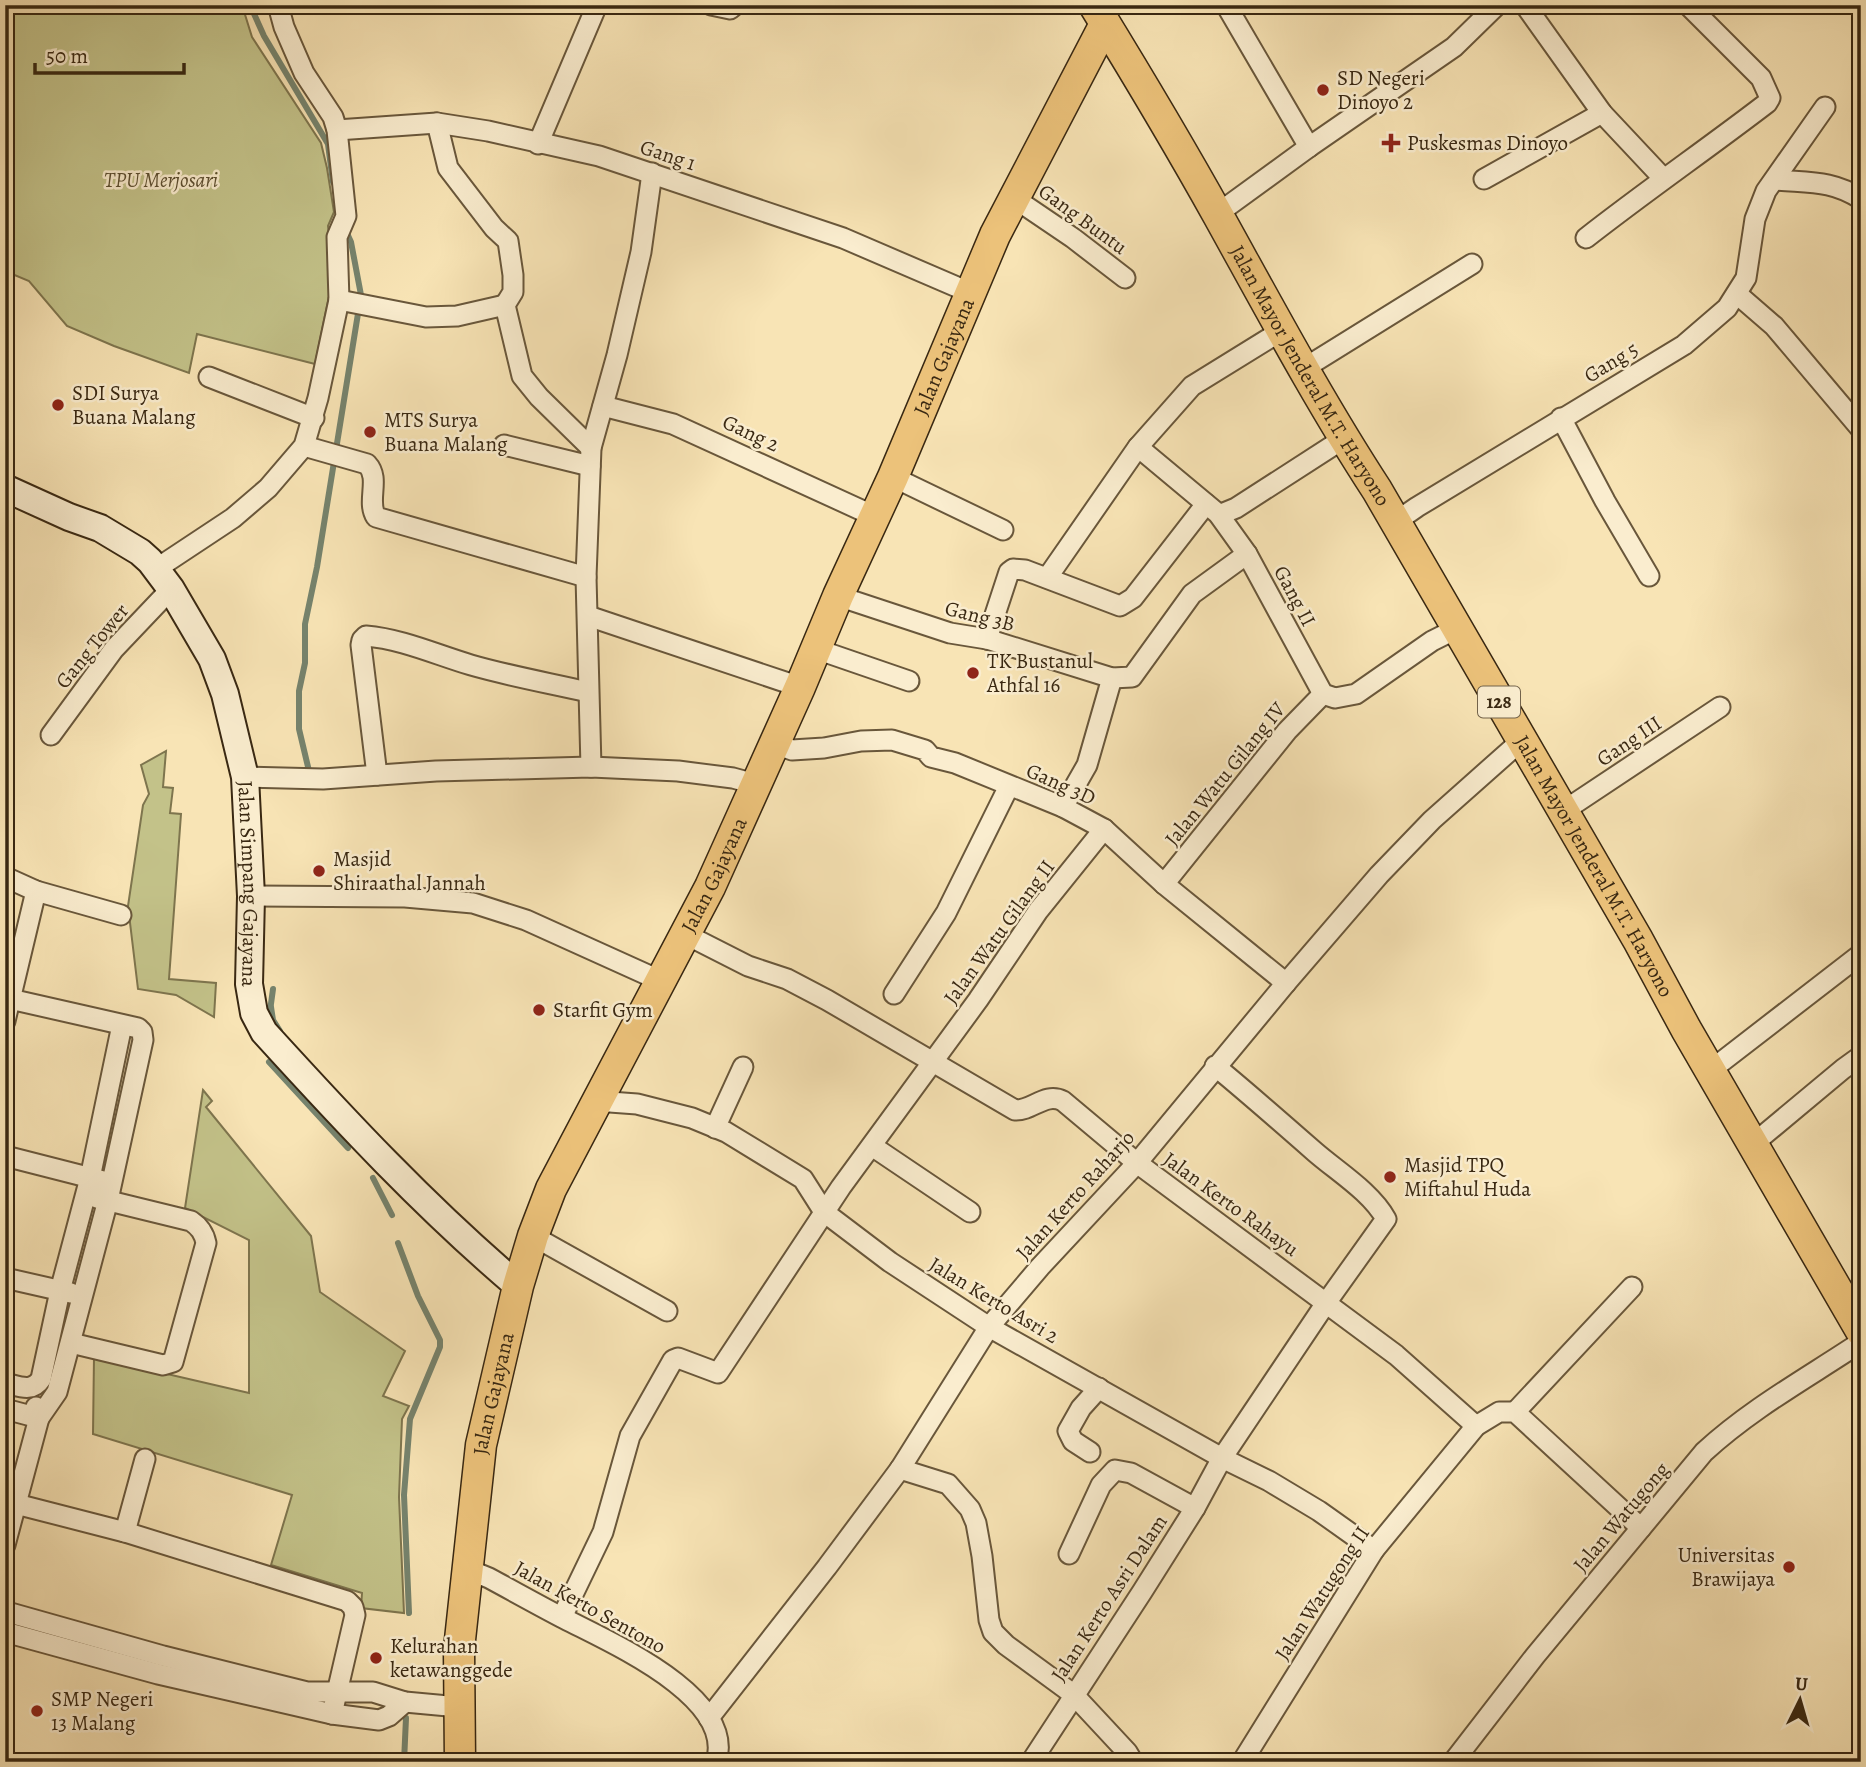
<svg xmlns="http://www.w3.org/2000/svg" width="1866" height="1767" viewBox="0 0 1866 1767" font-family="Alegreya,serif">
<style>
.green{fill:#c3c289;stroke:#7e754e;stroke-width:2}
.lines{fill:none;stroke-linecap:round;stroke-linejoin:round}
.stream{stroke:#76836d;stroke-width:6}
.minor-casing{stroke:#69573b;stroke-width:23}
.secondary-casing{stroke:#392812;stroke-width:30}
.primary-casing{stroke:#392812;stroke-width:33}
.minor{stroke:#faedcf;stroke-width:19}
.secondary{stroke:#faedcf;stroke-width:26}
.primary{stroke:#ecc27a;stroke-width:30}
.poi-dot{fill:#8f2418;stroke:#faedcf;stroke-width:2.5}
.labels{text-anchor:middle;dominant-baseline:central;stroke-width:5;stroke-linejoin:round;paint-order:stroke}
.shield{fill:#faedcf;stroke:#73634b;stroke-width:2}
.shield-label{font-size:19px;font-weight:bold;fill:#392812}
.poi-label{font-size:21px;fill:#392812;stroke:#faedcf;text-anchor:start}
.street-label{font-size:21px;fill:#392812;stroke:#faedcf}
.park-label{font-size:21px;font-style:italic;fill:#5c4e30;stroke:#faedcf}
</style>
<rect width="100%" height="100%" fill="#f8e4b5"/>
<filter id="stains"><feTurbulence type="fractalNoise" baseFrequency=".00286" numOctaves="4"/><feColorMatrix values="0 0 0 0 .2 0 0 0 0 .09 0 0 0 0 .02 0 0 0 .5 -.17"/></filter>
<radialGradient id="worn" r=".72"><stop offset=".6" stop-color="#630" stop-opacity="0"/><stop offset="1" stop-color="#630" stop-opacity=".3"/></radialGradient>
<g class="green">
<path d="M 5,5 L 242,5 L 252,37 L 321,143 L 327,168 L 334,212 L 328,226 L 333,277 L 315,364 L 197,334 L 189,373 L 114,346 L 67,326 L 29,281 L 5,271 Z"/>
<path d="M 166,751 L 163,787 L 173,788 L 170,813 L 181,814 L 169,979 L 216,983 L 214,1017 L 176,995 L 138,989 L 128,906 L 143,805 L 149,794 L 141,765 Z"/>
<path d="M 203,1090 L 212,1101 L 206,1107 L 311,1236 L 320,1292 L 405,1351 L 383,1396 L 409,1406 L 402,1419 L 399,1497 L 404,1613 L 361,1608 L 362,1593 L 271,1565 L 292,1495 L 93,1434 L 94,1357 L 249,1393 L 249,1240 L 185,1208 Z"/>
</g>
<g class="lines">
<g class="stream">
<path d="M 250,5 L 264,36 L 328,144 L 333,182"/>
<path d="M 309,771 L 299,729 L 299,691 L 305,663 L 305,624 L 317,567 L 361,295 L 351,242 L 345,229"/>
<path d="M 271,1007 L 273,1020 L 280,1031"/>
<path d="M 270,1011 L 273,989"/>
<path d="M 269,1062 L 348,1148"/>
<path d="M 373,1178 L 392,1215"/>
<path d="M 398,1243 L 418,1296 L 440,1340 L 440,1347 L 410,1419 L 404,1495 L 409,1613"/>
<path d="M 404,1762 L 406,1718"/>
</g>
<g class="minor-casing">
<g id="minor">
<path d="M 711,5 L 730,9 L 735,5"/>
<path d="M 1226,5 L 1309,147"/>
<path d="M 1525,5 L 1602,113 L 1663,178"/>
<path d="M 437,123 L 448,168 L 494,228 L 508,241 L 513,275 L 513,292 L 505,305 L 522,376 L 539,397 L 591,448"/>
<path d="M 337,130 L 437,123 L 488,131 L 599,156 L 843,238 L 971,293"/>
<path d="M 538,144 L 597,5"/>
<path d="M 1484,179 L 1602,113"/>
<path d="M 1776,180 C 1809,183 1832,180 1861,199"/>
<path d="M 1014,198 L 1073,238 L 1125,278"/>
<path d="M 1217,214 L 1309,147 L 1454,47 L 1497,5"/>
<path d="M 1586,238 C 1646,191 1707,149 1767,103 L 1770,98 L 1761,78 L 1688,5"/>
<path d="M 1737,294 L 1774,326 L 1861,429"/>
<path d="M 339,300 L 426,317 L 457,316 L 505,305"/>
<path d="M 1303,369 L 1472,264"/>
<path d="M 209,377 L 314,418"/>
<path d="M 603,406 L 673,424 L 874,516"/>
<path d="M 1561,418 L 1605,501 L 1649,576"/>
<path d="M 1343,439 L 1236,508 L 1219,515 L 1247,554 L 1323,694 L 1335,698 L 1356,694 L 1432,641 L 1456,629"/>
<path d="M 504,445 L 590,466"/>
<path d="M 304,446 L 367,464 C 381,479 366,501 376,517 L 586,577"/>
<path d="M 1138,447 L 1216,512"/>
<path d="M 893,477 L 1003,530"/>
<path d="M 1394,523 L 1417,507 L 1684,345 L 1727,308 L 1746,278 L 1755,219 L 1766,191 L 1825,107"/>
<path d="M 156,569 L 233,518 L 268,488 L 304,446 L 318,398 L 339,300 L 337,237 L 346,216 L 337,130 L 333,117 L 304,73 L 284,27 L 278,5"/>
<path d="M 1047,578 L 1138,447 L 1192,386 L 1281,331"/>
<path d="M 838,596 L 950,633 L 987,639 L 1112,678 L 1132,677 L 1192,594 L 1247,554"/>
<path d="M 588,616 L 800,687"/>
<path d="M 987,639 L 1009,572 L 1013,569 L 1025,570 L 1120,606 L 1133,598 L 1206,504"/>
<path d="M 816,649 L 909,681"/>
<path d="M 51,735 L 114,649 L 171,589"/>
<path d="M 773,743 L 792,750 L 824,748 L 861,741 L 892,740 L 925,750 L 931,757 L 955,763 L 1063,807 L 1104,829 L 1164,884 L 1286,983"/>
<path d="M 591,767 L 586,577 L 591,448 L 617,355 L 641,252 L 652,173"/>
<path d="M 377,775 L 361,645 L 362,640 L 366,636 C 402,639 437,655 471,665 C 509,676 549,683 588,692"/>
<path d="M 245,777 L 323,779 L 436,771 L 591,767 L 678,771 L 733,778 L 755,784"/>
<path d="M 1063,807 L 1087,765 L 1112,678"/>
<path d="M 1562,812 L 1720,707"/>
<path d="M 5,877 L 36,891 L 121,915"/>
<path d="M 1164,884 L 1287,731 L 1323,694"/>
<path d="M 251,896 L 405,897 L 473,903 L 526,920 L 661,981"/>
<path d="M 685,934 L 748,966 L 787,979 L 827,1000 L 1015,1110 C 1032,1111 1045,1092 1063,1101 L 1137,1163 L 1396,1355 L 1476,1426"/>
<path d="M 894,994 L 946,913 L 1009,786"/>
<path d="M 5,1021 L 36,891"/>
<path d="M 1711,1070 L 1861,954"/>
<path d="M 596,1101 L 637,1104 L 692,1118 L 726,1132 L 803,1179 L 824,1212 L 890,1262 L 989,1327 L 1222,1458 L 1269,1481 L 1319,1511 L 1374,1550"/>
<path d="M 715,1128 L 743,1067"/>
<path d="M 1753,1144 L 1843,1069 L 1861,1056"/>
<path d="M 872,1146 L 970,1212"/>
<path d="M 5,1156 L 103,1181"/>
<path d="M 533,1236 L 667,1311"/>
<path d="M 5,1278 L 71,1293"/>
<path d="M 71,1343 L 163,1365 L 173,1362 L 206,1243 C 204,1233 200,1227 191,1221 L 97,1198"/>
<path d="M 5,1383 C 19,1386 32,1393 41,1379 L 60,1291 L 90,1178 L 122,1025"/>
<path d="M 5,1409 L 39,1418 L 57,1392 L 108,1200 L 143,1040 L 142,1032 L 138,1028 L 10,999"/>
<path d="M 1515,1412 L 1632,1287"/>
<path d="M 1090,1452 L 1073,1441 L 1068,1431 L 1081,1408 L 1099,1388"/>
<path d="M 900,1469 L 948,1484 L 970,1509 L 976,1523 L 982,1556 L 989,1620 L 993,1632 L 1006,1645 L 1073,1694 L 1127,1752 L 1133,1762"/>
<path d="M 16,1504 L 125,1532 L 347,1601 L 353,1607 L 355,1615 L 332,1714"/>
<path d="M 125,1532 L 145,1459"/>
<path d="M 5,1545 L 39,1418 L 36,1407"/>
<path d="M 1069,1554 L 1101,1485 L 1115,1470 L 1131,1473 L 1195,1508"/>
<path d="M 467,1569 L 489,1578 C 515,1592 540,1606 565,1619 C 609,1642 737,1697 716,1762"/>
<path d="M 7,1612 L 163,1656 L 307,1692 L 373,1692 L 405,1702 L 459,1707"/>
<path d="M 562,1617 L 603,1532 L 630,1436 L 673,1360 L 678,1358 L 718,1373 L 841,1187 L 978,1000 L 1038,911 L 1104,829"/>
<path d="M 5,1632 L 158,1674 L 332,1714 L 379,1720 L 389,1716 L 405,1702"/>
<path d="M 709,1718 L 827,1567 L 900,1469 L 989,1327 L 1040,1267 L 1137,1163 L 1286,983 L 1379,875 L 1432,820 L 1522,740"/>
<path d="M 1031,1762 L 1142,1592 L 1195,1508 L 1222,1458 L 1326,1303 L 1386,1219 C 1371,1192 1338,1172 1315,1152 C 1282,1123 1249,1094 1215,1066"/>
<path d="M 1242,1762 L 1374,1550 L 1476,1426 L 1499,1412 L 1515,1412 L 1641,1528"/>
<path d="M 1453,1762 L 1535,1656 L 1704,1452 C 1752,1408 1807,1378 1861,1342"/>
</g>
</g>
<g class="secondary-casing">
<g id="secondary">
<path id="s1" d="M 5,488 L 69,517 L 100,528 L 140,552 L 150,561 L 171,589 L 212,659 L 225,694 L 245,777 L 251,896 L 249,984 L 254,1013 L 264,1032 C 345,1121 426,1208 518,1286"/>
</g>
</g>
<g class="primary-casing">
<g id="primary">
<path id="s2" d="M 1094,5 C 1137,75 1179,145 1219,217 C 1270,309 1319,401 1377,490 L 1638,940 L 1686,1029 L 1861,1331"/>
<path id="s3" d="M 460,1762 L 459,1649 L 481,1445 L 518,1286 L 533,1236 L 551,1189 L 710,887 L 800,687 L 838,596 L 893,477 L 995,235 L 1105,24"/>
</g>
</g>
<use href="#minor" class="minor"/>
<use href="#secondary" class="secondary"/>
<use href="#primary" class="primary"/>
</g>
<g class="poi-dot">
<circle cx="1323" cy="90" r="7"/>
<path d="M1387.5 132.5h7v7h7v7h-7v7h-7v-7h-7v-7h7z"/>
<circle cx="58" cy="405" r="7"/>
<circle cx="370" cy="432" r="7"/>
<circle cx="973" cy="673" r="7"/>
<circle cx="319" cy="871" r="7"/>
<circle cx="539" cy="1010" r="7"/>
<circle cx="1390" cy="1177" r="7"/>
<circle cx="1789" cy="1567" r="7"/>
<circle cx="376" cy="1658" r="7"/>
<circle cx="37" cy="1711" r="7"/>
</g>
<g class="labels">
<rect class="shield" x="1478" y="686.5" width="42" height="31" rx="5"/>
<g class="shield-label">
<text x="1499" y="702">128</text>
</g>
<g class="poi-label">
<text x="1337" y="78">SD Negeri<tspan x="1337" dy="24">Dinoyo 2</tspan></text>
<text x="1407" y="143">Puskesmas Dinoyo</text>
<text x="72" y="393">SDI Surya<tspan x="72" dy="24">Buana Malang</tspan></text>
<text x="384" y="420">MTS Surya<tspan x="384" dy="24">Buana Malang</tspan></text>
<text x="987" y="661">TK Bustanul<tspan x="987" dy="24">Athfal 16</tspan></text>
<text x="333" y="859">Masjid<tspan x="333" dy="24">Shiraathal Jannah</tspan></text>
<text x="553" y="1010">Starfit Gym</text>
<text x="1404" y="1165">Masjid TPQ<tspan x="1404" dy="24">Miftahul Huda</tspan></text>
<text x="1775" y="1555" text-anchor="end">Universitas<tspan x="1775" dy="24">Brawijaya</tspan></text>
<text x="390" y="1646">Kelurahan<tspan x="390" dy="24">ketawanggede</tspan></text>
<text x="51" y="1699">SMP Negeri<tspan x="51" dy="24">13 Malang</tspan></text>
</g>
<g class="street-label">
<text transform="translate(668 155) rotate(18)">Gang 1</text>
<text transform="translate(1083 219) rotate(36)">Gang Buntu</text>
<text stroke="none"><textPath href="#s3" startOffset="1505">Jalan Gajayana</textPath></text>
<text transform="translate(1611 362) rotate(-31)">Gang 5</text>
<text stroke="none"><textPath href="#s2" startOffset="429">Jalan Mayor Jenderal M.T. Haryono</textPath></text>
<text transform="translate(751 433) rotate(25)">Gang 2</text>
<text transform="translate(1295 596) rotate(62)">Gang II</text>
<text transform="translate(980 616) rotate(14)">Gang 3B</text>
<text transform="translate(92 646) rotate(-51)">Gang Tower</text>
<text transform="translate(1629 741) rotate(-34)">Gang III</text>
<text transform="translate(1225 774) rotate(-51)">Jalan Watu Gilang IV</text>
<text transform="translate(1061 784) rotate(24)">Gang 3D</text>
<text stroke="none"><textPath href="#s2" startOffset="996">Jalan Mayor Jenderal M.T. Haryono</textPath></text>
<text stroke="none"><textPath href="#s3" startOffset="938">Jalan Gajayana</textPath></text>
<text stroke="none"><textPath href="#s1" startOffset="509">Jalan Simpang Gajayana</textPath></text>
<text transform="translate(999 932) rotate(-54)">Jalan Watu Gilang II</text>
<text transform="translate(1075 1195) rotate(-48)">Jalan Kerto Raharjo</text>
<text transform="translate(1231 1204) rotate(36)">Jalan Kerto Rahayu</text>
<text transform="translate(994 1300) rotate(31)">Jalan Kerto Asri 2</text>
<text stroke="none"><textPath href="#s3" startOffset="371">Jalan Gajayana</textPath></text>
<text transform="translate(1621 1517) rotate(-50)">Jalan Watugong</text>
<text transform="translate(1322 1593) rotate(-57)">Jalan Watugong II</text>
<text transform="translate(1109 1598) rotate(-57)">Jalan Kerto Asri Dalam</text>
<text transform="translate(590 1607) rotate(29)">Jalan Kerto Sentono</text>
</g>
<g class="park-label">
<text x="161" y="180">TPU Merjosari</text>
</g>
</g>
<rect width="1866" height="1767" fill="none" stroke="#f8e4b5" stroke-width="28"/>
<rect x="7" y="7" width="1852" height="1753" fill="none" stroke="#392812" stroke-width="3.5"/>
<rect x="14" y="14" width="1838" height="1739" fill="none" stroke="#392812" stroke-width="2"/>
<g transform="translate(1800 1700) rotate(5)" stroke="#faedcf" stroke-width="5" paint-order="stroke">
<path d="M0-5L12 26L0 18L-12 26Z" fill="#392812"/>
<text y="-10" font-size="19" font-weight="bold" text-anchor="middle" fill="#392812">U</text>
</g>
<path d="M35 63v10h149v-10" fill="none" stroke="#392812" stroke-width="3.5"/>
<text x="46" y="63" font-size="21" fill="#392812" stroke="#faedcf" stroke-width="5" paint-order="stroke">50 m</text>
<rect width="100%" height="100%" filter="url(#stains)"/>
<rect width="100%" height="100%" fill="url(#worn)"/>
</svg>
